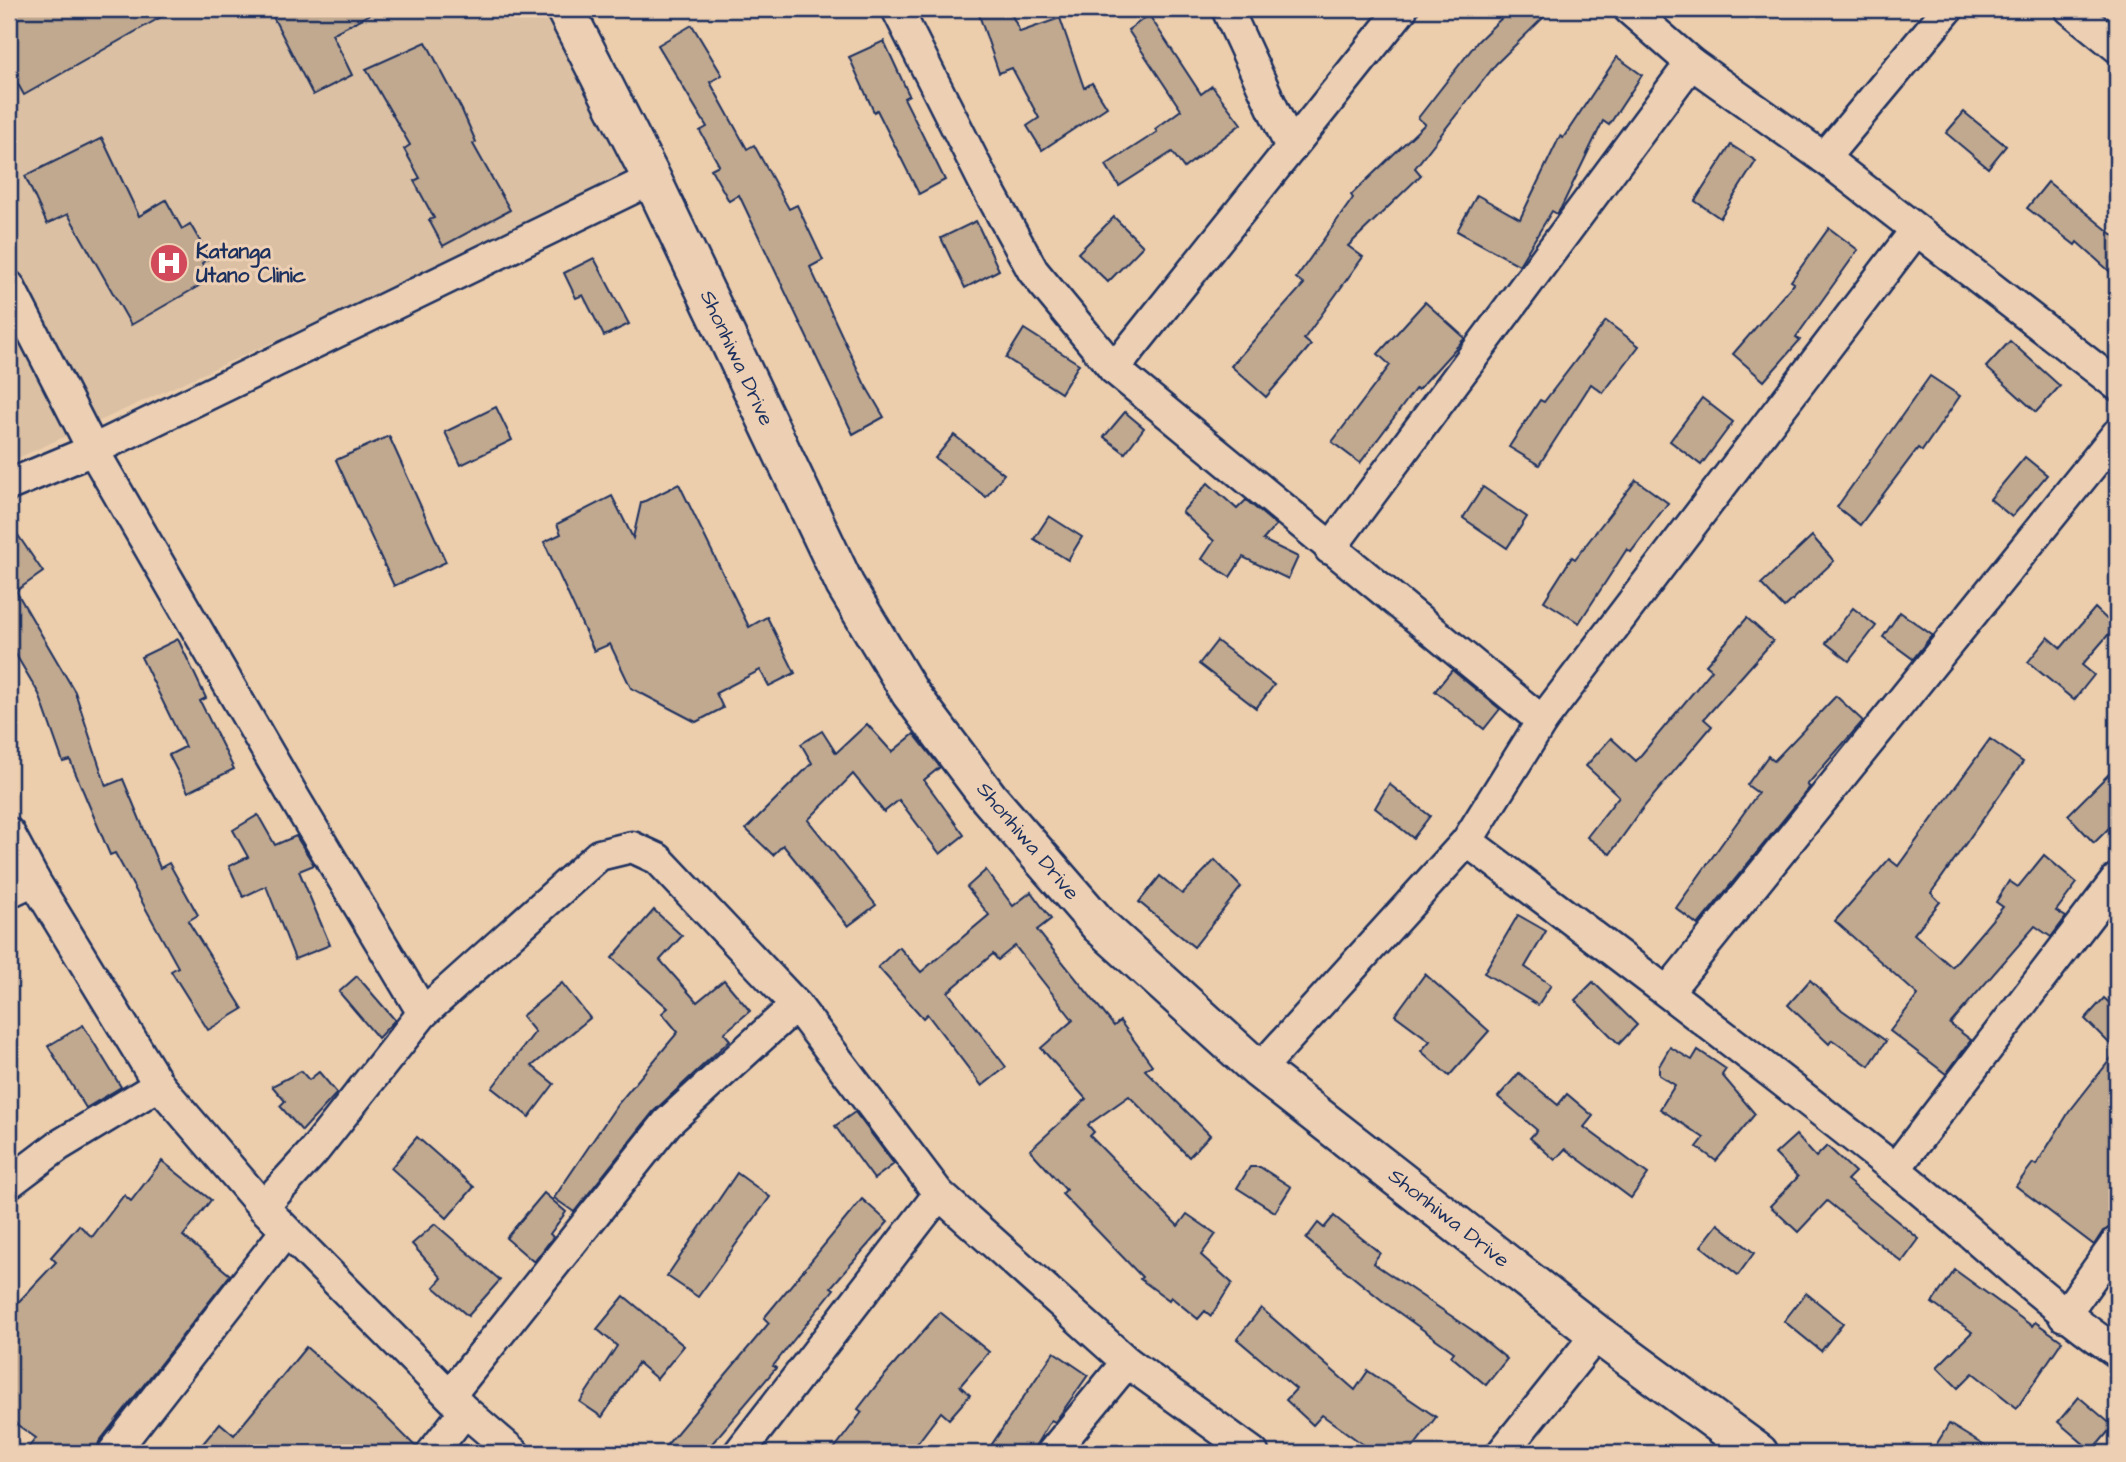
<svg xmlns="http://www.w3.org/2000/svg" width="2126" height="1462" viewBox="0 0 2126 1462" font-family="'Architects Daughter',sans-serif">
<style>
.built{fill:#dbc0a3}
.building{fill:#c1a990;stroke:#1b2f5e;stroke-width:2}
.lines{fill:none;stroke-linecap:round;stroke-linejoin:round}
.minor-casing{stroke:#1b2f5e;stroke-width:35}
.tertiary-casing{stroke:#1b2f5e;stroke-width:42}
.minor{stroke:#edd0b4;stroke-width:30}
.tertiary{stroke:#edd0b4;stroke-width:37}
.labels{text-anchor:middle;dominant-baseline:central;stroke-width:6;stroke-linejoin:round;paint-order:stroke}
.poi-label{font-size:21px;font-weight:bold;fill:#1b2f5e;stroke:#edd0b4;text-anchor:start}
.street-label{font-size:21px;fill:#1b2f5e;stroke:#edd0b4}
</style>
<rect width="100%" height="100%" fill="#eccead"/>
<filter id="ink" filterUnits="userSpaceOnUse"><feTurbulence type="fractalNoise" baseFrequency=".0143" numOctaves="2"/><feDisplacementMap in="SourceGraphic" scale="14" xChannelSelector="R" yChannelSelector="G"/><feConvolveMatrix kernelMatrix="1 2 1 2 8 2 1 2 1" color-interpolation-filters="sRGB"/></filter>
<g filter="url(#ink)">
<path class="built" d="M 9,9 L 546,9 L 633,178 L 9,462 Z"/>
<g class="building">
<path d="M 9,9 L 175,9 L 24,95 L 9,68 Z"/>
<path d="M 269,9 L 380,9 L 332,34 L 352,75 L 313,95 Z"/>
<path d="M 977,9 L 1009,9 L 1020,32 L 1060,18 L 1084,88 L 1092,83 L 1107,107 L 1042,150 L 1027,126 L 1039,118 L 1012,68 L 999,73 Z"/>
<path d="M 1511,9 L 1552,9 L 1496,64 L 1415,168 L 1421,175 L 1348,246 L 1363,257 L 1304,339 L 1311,345 L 1266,397 L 1231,366 L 1304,284 L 1296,278 L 1353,198 L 1351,195 L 1425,124 L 1418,118 L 1478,41 Z"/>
<path d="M 1149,15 L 1201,94 L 1212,86 L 1241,124 L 1184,168 L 1172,152 L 1119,186 L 1106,165 L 1157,132 L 1155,129 L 1181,110 L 1128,30 Z"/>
<path d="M 692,25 L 722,75 L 710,82 L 747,149 L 754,145 L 789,209 L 797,205 L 823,260 L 810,267 L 864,383 L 884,417 L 853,434 L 739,195 L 729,201 L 711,169 L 719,165 L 700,131 L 707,127 L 658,45 Z"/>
<path d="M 884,41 L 909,95 L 904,98 L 945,180 L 919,194 L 877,110 L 874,112 L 849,57 Z"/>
<path d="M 426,42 L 462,110 L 476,142 L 473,144 L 510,210 L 443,246 L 429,220 L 434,218 L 414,181 L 420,178 L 404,149 L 410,145 L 366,69 Z"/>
<path d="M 1617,57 L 1642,75 L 1609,125 L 1603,121 L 1561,208 L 1557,214 L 1552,211 L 1519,265 L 1457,231 L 1477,195 L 1520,219 L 1560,136 L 1563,138 Z"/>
<path d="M 1964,112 L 2006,146 L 1988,168 L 1946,133 Z"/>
<path d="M 102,138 L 139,216 L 166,200 L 182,229 L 190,224 L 210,258 L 202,263 L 211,279 L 131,325 L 68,214 L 47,224 L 25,176 Z"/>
<path d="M 1731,145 L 1756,161 L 1720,218 L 1695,201 Z"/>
<path d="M 2048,182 L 2117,238 L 2117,278 L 2077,242 L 2075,245 L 2027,208 Z"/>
<path d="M 1114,217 L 1143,246 L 1108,282 L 1078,253 Z"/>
<path d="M 976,221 L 999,270 L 965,288 L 941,238 Z"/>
<path d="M 1829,228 L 1858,250 L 1796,337 L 1800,340 L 1764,381 L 1733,354 L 1794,283 L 1791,281 Z"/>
<path d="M 594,258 L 629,324 L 604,336 L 583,295 L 576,298 L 564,273 Z"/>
<path d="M 1425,302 L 1465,338 L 1418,390 L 1416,388 L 1360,463 L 1332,442 L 1390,365 L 1378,354 Z"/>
<path d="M 1606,321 L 1639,346 L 1603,393 L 1591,384 L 1539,465 L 1509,447 L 1540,400 L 1544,402 Z"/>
<path d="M 1024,329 L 1079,364 L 1061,393 L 1006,358 Z"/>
<path d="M 2010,341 L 2060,386 L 2036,412 L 1986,367 Z"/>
<path d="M 1930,376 L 1960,396 L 1922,451 L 1918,448 L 1860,525 L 1837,507 Z"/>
<path d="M 1702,398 L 1733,422 L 1701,465 L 1670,441 Z"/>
<path d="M 496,407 L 512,440 L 461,465 L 445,432 Z"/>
<path d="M 1125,412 L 1144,428 L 1125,453 L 1104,437 Z"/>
<path d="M 954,435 L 1004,474 L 986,497 L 935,458 Z"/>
<path d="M 389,436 L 446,562 L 394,586 L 336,460 Z"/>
<path d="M 2025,457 L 2047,475 L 2012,517 L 1990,499 Z"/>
<path d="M 1636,480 L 1668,503 L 1631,552 L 1627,549 L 1579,623 L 1544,601 L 1572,557 L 1575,559 Z"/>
<path d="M 1208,483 L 1237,509 L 1246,500 L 1276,525 L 1263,540 L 1298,557 L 1288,579 L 1243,557 L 1230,577 L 1202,559 L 1214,541 L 1182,512 Z"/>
<path d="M 679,484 L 749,627 L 767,617 L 795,673 L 769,686 L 760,670 L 716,693 L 723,708 L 696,722 L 631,688 L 610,644 L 594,651 L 544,542 L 561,534 L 557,524 L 612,496 L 633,538 L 641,503 Z"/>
<path d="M 1483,487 L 1527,517 L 1507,548 L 1463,518 Z"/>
<path d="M 1049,516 L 1082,537 L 1068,560 L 1034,539 Z"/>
<path d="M 9,522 L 43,572 L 16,591 L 75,692 L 106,786 L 123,779 L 160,868 L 169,863 L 198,915 L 188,921 L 243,1009 L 208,1030 L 171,971 L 178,967 L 115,853 L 110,855 L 70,760 L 63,762 L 39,694 L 9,643 Z"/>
<path d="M 1812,536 L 1834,561 L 1784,608 L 1761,584 Z"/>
<path d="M 1853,608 L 1876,626 L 1849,661 L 1826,643 Z"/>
<path d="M 2095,608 L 2115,627 L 2082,665 L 2094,675 L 2074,700 L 2028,662 L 2048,637 L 2061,648 Z"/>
<path d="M 1900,612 L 1932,635 L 1913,659 L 1883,637 Z"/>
<path d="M 1747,618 L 1773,641 L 1704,719 L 1712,726 L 1643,808 L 1610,854 L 1587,837 L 1619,796 L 1586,766 L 1611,738 L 1636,761 L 1712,670 L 1706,665 Z"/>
<path d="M 178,639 L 206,698 L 200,701 L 234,769 L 188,792 L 169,755 L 185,747 L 141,657 Z"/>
<path d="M 1217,641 L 1274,685 L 1256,708 L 1199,664 Z"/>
<path d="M 1452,670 L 1500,709 L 1484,729 L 1435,691 Z"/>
<path d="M 1836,696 L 1863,721 L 1807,785 L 1810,787 L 1698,925 L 1676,908 L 1758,793 L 1747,785 L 1768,756 L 1774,761 Z"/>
<path d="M 867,724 L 892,752 L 914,734 L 940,767 L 924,780 L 964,835 L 940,854 L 899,800 L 884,812 L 853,774 L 808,820 L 876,905 L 848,926 L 783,845 L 773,855 L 746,829 L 812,763 L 801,744 L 822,731 L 836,753 Z"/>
<path d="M 1990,739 L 2023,762 L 1931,893 L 1940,902 L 1914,934 L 1952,967 L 2003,907 L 1996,902 L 2009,881 L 2018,887 L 2044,855 L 2077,883 L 2056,911 L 2066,917 L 2051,937 L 2035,926 L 1950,1024 L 1971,1040 L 1946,1074 L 1890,1031 L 1918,995 L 1835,921 L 1889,859 L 1898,866 Z"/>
<path d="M 2117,766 L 2117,820 L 2094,843 L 2068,815 Z"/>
<path d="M 1389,784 L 1430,816 L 1413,838 L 1375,808 Z"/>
<path d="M 258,815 L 275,845 L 296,836 L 314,865 L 299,871 L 330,945 L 295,959 L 266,886 L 243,897 L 229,866 L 248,857 L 233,830 Z"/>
<path d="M 1215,860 L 1241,887 L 1194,947 L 1139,902 L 1160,876 L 1182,894 Z"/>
<path d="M 986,870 L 1013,906 L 1031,892 L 1051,919 L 1037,930 L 1114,1026 L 1120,1021 L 1152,1065 L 1145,1070 L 1210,1135 L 1189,1157 L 1129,1096 L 1088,1125 L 1094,1132 L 1090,1136 L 1178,1226 L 1187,1214 L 1216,1234 L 1201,1255 L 1232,1283 L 1211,1316 L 1205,1311 L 1198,1319 L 1171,1297 L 1169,1300 L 1140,1279 L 1142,1277 L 1062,1194 L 1066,1190 L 1030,1150 L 1086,1099 L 1041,1048 L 1073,1020 L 1015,946 L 998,960 L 993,954 L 948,992 L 1006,1067 L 982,1086 L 927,1014 L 923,1018 L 878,967 L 899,947 L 921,972 L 989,915 L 967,887 Z"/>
<path d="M 654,910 L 682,936 L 660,960 L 697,1002 L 724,980 L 750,1011 L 724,1033 L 730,1040 L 653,1112 L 574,1212 L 554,1198 L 617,1105 L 678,1032 L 662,1013 L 668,1008 L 612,958 Z"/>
<path d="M 1518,915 L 1546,931 L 1525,967 L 1551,985 L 1538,1005 L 1484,973 Z"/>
<path d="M 1425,974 L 1489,1031 L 1449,1076 L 1421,1051 L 1430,1041 L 1395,1015 Z"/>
<path d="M 357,976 L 395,1020 L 378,1038 L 339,992 Z"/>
<path d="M 1810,980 L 1842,1010 L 1886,1041 L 1869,1066 L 1832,1040 L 1829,1044 L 1788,1005 Z"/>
<path d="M 1593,982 L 1637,1025 L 1619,1044 L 1575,1000 Z"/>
<path d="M 562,983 L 590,1018 L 532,1066 L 554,1084 L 529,1117 L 492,1088 L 535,1032 L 522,1016 Z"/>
<path d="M 2104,998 L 2117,1010 L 2117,1051 L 2085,1019 Z"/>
<path d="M 83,1025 L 121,1087 L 86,1108 L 48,1046 Z"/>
<path d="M 1670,1047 L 1692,1060 L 1698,1050 L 1726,1069 L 1722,1075 L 1755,1114 L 1716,1161 L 1697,1147 L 1704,1138 L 1660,1109 L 1675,1085 L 1659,1075 L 1659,1066 Z"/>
<path d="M 2117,1051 L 2117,1225 L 2103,1231 L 2094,1245 L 2016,1186 L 2033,1163 L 2036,1165 L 2069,1112 Z"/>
<path d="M 301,1071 L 309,1080 L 319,1072 L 337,1093 L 302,1131 L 280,1106 L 285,1101 L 272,1086 Z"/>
<path d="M 1519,1073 L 1558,1105 L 1567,1094 L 1593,1116 L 1584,1127 L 1648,1174 L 1631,1198 L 1565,1149 L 1555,1160 L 1530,1138 L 1537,1130 L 1498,1097 Z"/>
<path d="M 855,1112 L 894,1164 L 874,1179 L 835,1126 Z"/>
<path d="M 1796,1135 L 1816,1157 L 1827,1146 L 1855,1172 L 1847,1180 L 1919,1239 L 1902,1262 L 1827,1201 L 1798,1232 L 1770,1206 L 1798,1177 L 1775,1154 Z"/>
<path d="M 417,1137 L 474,1187 L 447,1218 L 391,1168 Z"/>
<path d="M 162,1161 L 211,1200 L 183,1236 L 230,1275 L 99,1442 L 96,1453 L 24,1453 L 36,1438 L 9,1419 L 9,1312 L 56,1262 L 51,1257 L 79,1225 L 92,1237 L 124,1195 L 131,1201 Z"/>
<path d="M 1250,1167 L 1260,1167 L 1291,1187 L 1275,1212 L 1237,1188 Z"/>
<path d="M 737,1173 L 770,1197 L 698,1297 L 667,1276 Z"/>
<path d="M 544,1193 L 566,1212 L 550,1234 L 553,1237 L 534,1262 L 506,1238 Z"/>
<path d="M 862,1199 L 888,1222 L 831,1287 L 834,1289 L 773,1366 L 776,1368 L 704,1453 L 660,1453 L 769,1323 L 764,1318 Z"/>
<path d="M 1334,1216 L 1380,1253 L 1373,1263 L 1472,1330 L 1507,1359 L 1486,1385 L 1451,1356 L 1454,1352 L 1384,1302 L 1306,1239 L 1318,1223 L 1324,1228 Z"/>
<path d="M 435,1224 L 500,1280 L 468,1316 L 434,1287 L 442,1278 L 412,1244 Z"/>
<path d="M 1718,1224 L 1754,1253 L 1738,1275 L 1701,1246 Z"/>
<path d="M 1955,1270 L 2032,1326 L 2035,1322 L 2062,1341 L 2017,1408 L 1973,1373 L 1958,1388 L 1937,1367 L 1972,1332 L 1932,1303 Z"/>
<path d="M 1806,1293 L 1843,1323 L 1821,1351 L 1784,1321 Z"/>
<path d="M 624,1296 L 684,1346 L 657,1379 L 638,1363 L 602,1417 L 580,1402 L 617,1346 L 597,1329 Z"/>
<path d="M 1261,1308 L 1355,1390 L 1368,1371 L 1436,1417 L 1409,1453 L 1375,1453 L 1322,1415 L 1313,1425 L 1286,1400 L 1296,1389 L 1237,1339 Z"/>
<path d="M 940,1312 L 989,1352 L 960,1386 L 970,1395 L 949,1419 L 941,1412 L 910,1453 L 831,1453 L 862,1412 L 858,1409 L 879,1382 Z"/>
<path d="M 306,1347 L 385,1416 L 416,1447 L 415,1453 L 195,1453 L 220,1423 L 234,1435 Z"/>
<path d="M 1054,1352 L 1088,1375 L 1055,1422 L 1051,1420 L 1031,1453 L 986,1453 Z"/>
<path d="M 2079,1397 L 2113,1426 L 2092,1451 L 2058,1422 Z"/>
<path d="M 1949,1424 L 1996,1453 L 1931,1453 Z"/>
</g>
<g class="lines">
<g class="minor-casing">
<g id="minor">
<path d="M 897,9 L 984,182 L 1033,271 L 1114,369 L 1542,721"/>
<path d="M 1227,9 L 1291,148"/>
<path d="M 1629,9 L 1691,63 L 1824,158 L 2117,385"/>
<path d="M 2070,9 L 2117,47"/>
<path d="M 1824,158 L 1948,9"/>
<path d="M 9,286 L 93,450 L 295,799 L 423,1013"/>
<path d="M 1114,369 L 1402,9"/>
<path d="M 9,485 L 93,450 L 652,179"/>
<path d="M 1330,549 L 1691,63"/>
<path d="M 9,833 L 34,880 L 159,1085 L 263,1207 L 465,1411 L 514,1453"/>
<path d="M 1467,841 C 1610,948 1752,1056 1892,1167 C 1969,1228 2037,1297 2117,1352"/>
<path d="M 9,892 L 34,880"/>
<path d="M 1668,991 L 2117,434"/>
<path d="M 1259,1070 L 1467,841 L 1542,721 L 1916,230"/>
<path d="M 1895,1169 L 2117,879"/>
<path d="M 9,1183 L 58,1146 L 159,1085"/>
<path d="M 263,1207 L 314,1151 L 423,1013 L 599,855 L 632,847 L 658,859 L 796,1005 L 939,1194 L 1127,1362 L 1253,1453"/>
<path d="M 2064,1316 L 2117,1242"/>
<path d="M 450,1395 L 667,1123 L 796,1005"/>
<path d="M 113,1453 L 286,1231"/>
<path d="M 432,1453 L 465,1411"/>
<path d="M 739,1453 L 939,1194"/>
<path d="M 1052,1453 L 1127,1362"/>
<path d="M 1502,1453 L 1597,1334"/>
</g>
</g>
<g class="tertiary-casing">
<path id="tertiary" d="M 565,9 L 652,179 L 845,585 L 910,693 L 989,798 L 1099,925 L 1259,1070 L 1597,1334 L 1759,1453"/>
</g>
<use href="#minor" class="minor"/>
<use href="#tertiary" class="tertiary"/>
</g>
</g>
<defs>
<g id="hospital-disc" transform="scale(2.0125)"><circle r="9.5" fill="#d1495b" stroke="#edd0b4"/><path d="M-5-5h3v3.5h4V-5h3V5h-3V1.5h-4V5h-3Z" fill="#fff"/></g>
</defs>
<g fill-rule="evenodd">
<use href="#hospital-disc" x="169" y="263"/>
</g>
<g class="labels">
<g class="poi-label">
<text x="196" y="251">Katanga<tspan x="196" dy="24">Utano Clinic</tspan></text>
</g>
<g class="street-label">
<text transform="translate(737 358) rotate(65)">Shonhiwa Drive</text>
<text transform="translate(1028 841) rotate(50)">Shonhiwa Drive</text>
<text transform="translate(1449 1218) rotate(38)">Shonhiwa Drive</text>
</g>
</g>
<rect width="2126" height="1462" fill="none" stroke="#edd0b4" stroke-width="35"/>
<rect x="18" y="18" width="2091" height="1427" fill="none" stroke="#1b2f5e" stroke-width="2.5" filter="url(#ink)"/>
</svg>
